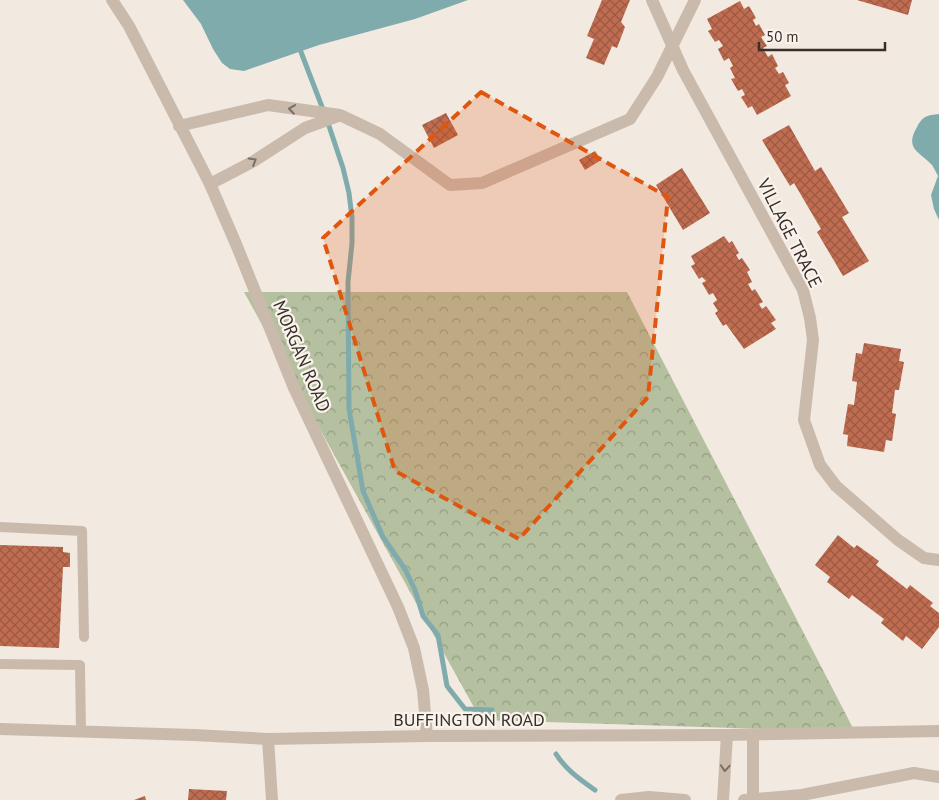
<svg xmlns="http://www.w3.org/2000/svg" width="939" height="800" viewBox="0 0 939 800" font-family="'PT Sans',sans-serif">
<style>
.forest{fill:url(#forest-crowns)}
.water{fill:#80abad}
.lines{fill:none;stroke-linecap:round;stroke-linejoin:round}
.stream{stroke:#80abad;stroke-width:5}
.building{fill:url(#building-cross-hatch)}
.service{stroke:#cabaac;stroke-width:10}
.minor{stroke:#cabaac;stroke-width:12}
.tertiary{stroke:#cabaac;stroke-width:12}
.oneway{stroke:#7a6e65}
.marked{fill:#df570e;fill-opacity:0.2;stroke:#df570e;stroke-width:4;stroke-dasharray:10 6;stroke-linejoin:round}
.labels{text-anchor:middle;dominant-baseline:central;stroke-width:4.5;stroke-linejoin:round;paint-order:stroke}
.street-label{font-size:18px;fill:#382f2b;stroke:#f9f3ec}
</style>
<defs>
<pattern id="forest-crowns" width="20" height="18" patternUnits="userSpaceOnUse" patternTransform="scale(1.25)"><rect width="20" height="18" fill="#b5c0a0"/><path d="M2 6a3 3 0 1 1 6 0M12 15a3 3 0 1 1 6 0" fill="none" stroke="#949c83"/></pattern>
<pattern id="building-cross-hatch" width="8" height="8" patternUnits="userSpaceOnUse" patternTransform="scale(1.25)"><rect width="8" height="8" fill="#bf6c50"/><path d="M0 0l8 8M0 8l8-8" fill="none" stroke="#9c5943"/></pattern>
</defs>
<rect width="100%" height="100%" fill="#f2e9e0"/>
<path class="forest" d="M 244,292 L 627,292 L 855,732 L 481,720 Z"/>
<g class="water">
<path d="M 183,0 L 468,0 L 415,19 L 319,45 L 244,71 L 230,69 L 222,63 L 213,49 L 201,24 Z"/>
<path d="M 939,114 L 939,220 L 934,209 L 931,195 L 938,176 C 936,172 934,168 932,165 C 920,152 904,149 917,127 C 923,116 927,115 939,114 Z"/>
</g>
<g class="lines">
<g class="stream">
<path d="M 301,52 L 324,112"/>
<path d="M 327,120 L 343,168 L 349,193 L 352,218 L 352,243 L 348,282 L 349,409 L 363,491 L 383,537 L 405,569 L 415,590 L 423,616 L 438,635 L 447,686 L 465,709 L 492,710"/>
<path d="M 556,754 C 566,770 581,780 595,790"/>
</g>
</g>
<g class="building">
<path d="M 602,0 L 630,0 L 621,22 L 625,27 L 617,48 L 612,46 L 604,65 L 586,58 L 594,39 L 587,36 Z"/>
<path d="M 857,0 L 912,0 L 908,15 Z"/>
<path d="M 740,1 L 744,9 L 749,6 L 756,18 L 753,20 L 756,26 L 759,24 L 765,35 L 761,37 L 767,46 L 763,48 L 768,57 L 772,54 L 778,66 L 775,68 L 779,74 L 783,72 L 789,83 L 785,85 L 791,96 L 757,115 L 752,106 L 748,108 L 741,97 L 745,95 L 742,89 L 738,91 L 731,79 L 735,78 L 730,68 L 733,66 L 729,58 L 724,61 L 718,49 L 723,46 L 719,40 L 715,42 L 708,31 L 712,29 L 707,19 Z"/>
<path d="M 446,113 L 458,135 L 434,148 L 422,125 Z"/>
<path d="M 789,125 L 815,171 L 821,167 L 849,213 L 842,217 L 869,261 L 843,276 L 817,232 L 821,229 L 794,183 L 790,186 L 762,140 Z"/>
<path d="M 595,151 L 601,160 L 585,170 L 579,160 Z"/>
<path d="M 682,168 L 710,213 L 683,230 L 656,185 Z"/>
<path d="M 724,236 L 729,243 L 732,241 L 739,253 L 736,255 L 739,260 L 742,258 L 750,270 L 747,272 L 752,282 L 748,284 L 752,291 L 755,289 L 763,302 L 759,304 L 762,309 L 766,306 L 776,320 L 771,323 L 776,329 L 744,349 L 726,324 L 723,326 L 715,313 L 718,311 L 713,303 L 717,300 L 713,293 L 709,295 L 702,283 L 706,281 L 702,277 L 699,279 L 691,266 L 695,264 L 691,256 Z"/>
<path d="M 864,343 L 901,349 L 899,361 L 904,362 L 899,390 L 895,390 L 892,413 L 896,414 L 892,441 L 886,440 L 884,452 L 847,446 L 848,435 L 843,434 L 848,404 L 854,405 L 857,382 L 852,381 L 856,353 L 862,354 Z"/>
<path d="M 838,535 L 854,548 L 857,545 L 879,561 L 876,565 L 907,589 L 910,585 L 933,603 L 930,606 L 939,613 L 939,627 L 922,649 L 906,636 L 903,641 L 881,623 L 884,619 L 852,595 L 849,599 L 827,582 L 830,577 L 815,565 Z"/>
<path d="M 0,545 L 63,547 L 63,552 L 70,553 L 70,567 L 63,567 L 59,648 L 0,646 Z"/>
<path d="M 189,789 L 227,791 L 226,800 L 188,800 Z"/>
<path d="M 145,796 L 146,800 L 134,800 Z"/>
</g>
<g class="lines">
<g class="service">
<path d="M 0,527 L 82,531 L 84,637"/>
<path d="M 0,664 L 80,665 L 81,732"/>
</g>
<g class="minor">
<path d="M 112,0 L 129,26 L 210,184 L 236,244 L 294,388 L 398,607 L 414,648 L 423,690 L 427,736"/>
<path d="M 652,0 L 683,70 L 803,290 L 810,318 L 813,340 L 804,420 L 820,465 L 836,486 L 898,540 L 924,558 L 939,560"/>
<path d="M 179,126 L 268,105 L 340,115 L 380,134 L 450,185 L 482,183 L 630,119 L 657,77 L 695,0"/>
<path d="M 210,184 L 254,161 L 305,128 L 338,116"/>
<path d="M 268,739 L 272,800"/>
<path d="M 753,798 L 753,735"/>
<path d="M 621,800 L 649,797 L 685,800"/>
<path d="M 723,800 L 727,735"/>
<path d="M 744,800 L 802,795 L 914,773 L 939,777"/>
</g>
<path class="tertiary" d="M 0,729 L 194,735 L 268,739 L 427,736 L 727,735 L 939,731"/>
</g>
<defs><path id="oneway-chevron" d="M-2-3.5L2.5 0L-2 3.5" fill="none" stroke-width="1.6" stroke-linecap="round" stroke-linejoin="round" transform="scale(1.25)"/></defs>
<g class="oneway">
<use href="#oneway-chevron" transform="translate(292 109) rotate(-172)"/>
<use href="#oneway-chevron" transform="translate(253 161) rotate(-31)"/>
<use href="#oneway-chevron" transform="translate(725 768) rotate(94)"/>
</g>
<path class="marked" d="M 481,92 L 668,197 L 648,397 L 519,539 L 395,471 L 323,238 Z"/>
<g class="labels">
<g class="street-label">
<text transform="translate(790 233) rotate(63)">VILLAGE TRACE</text>
<text transform="translate(302 356) rotate(67)">MORGAN ROAD</text>
<text x="469" y="719">BUFFINGTON ROAD</text>
</g>
</g>
<path d="M759 42v8h126v-8" fill="none" stroke="#382f2b" stroke-width="2.5"/>
<text x="766" y="42" font-size="15" fill="#382f2b" stroke="#f9f3ec" stroke-width="4" paint-order="stroke">50 m</text>
</svg>
